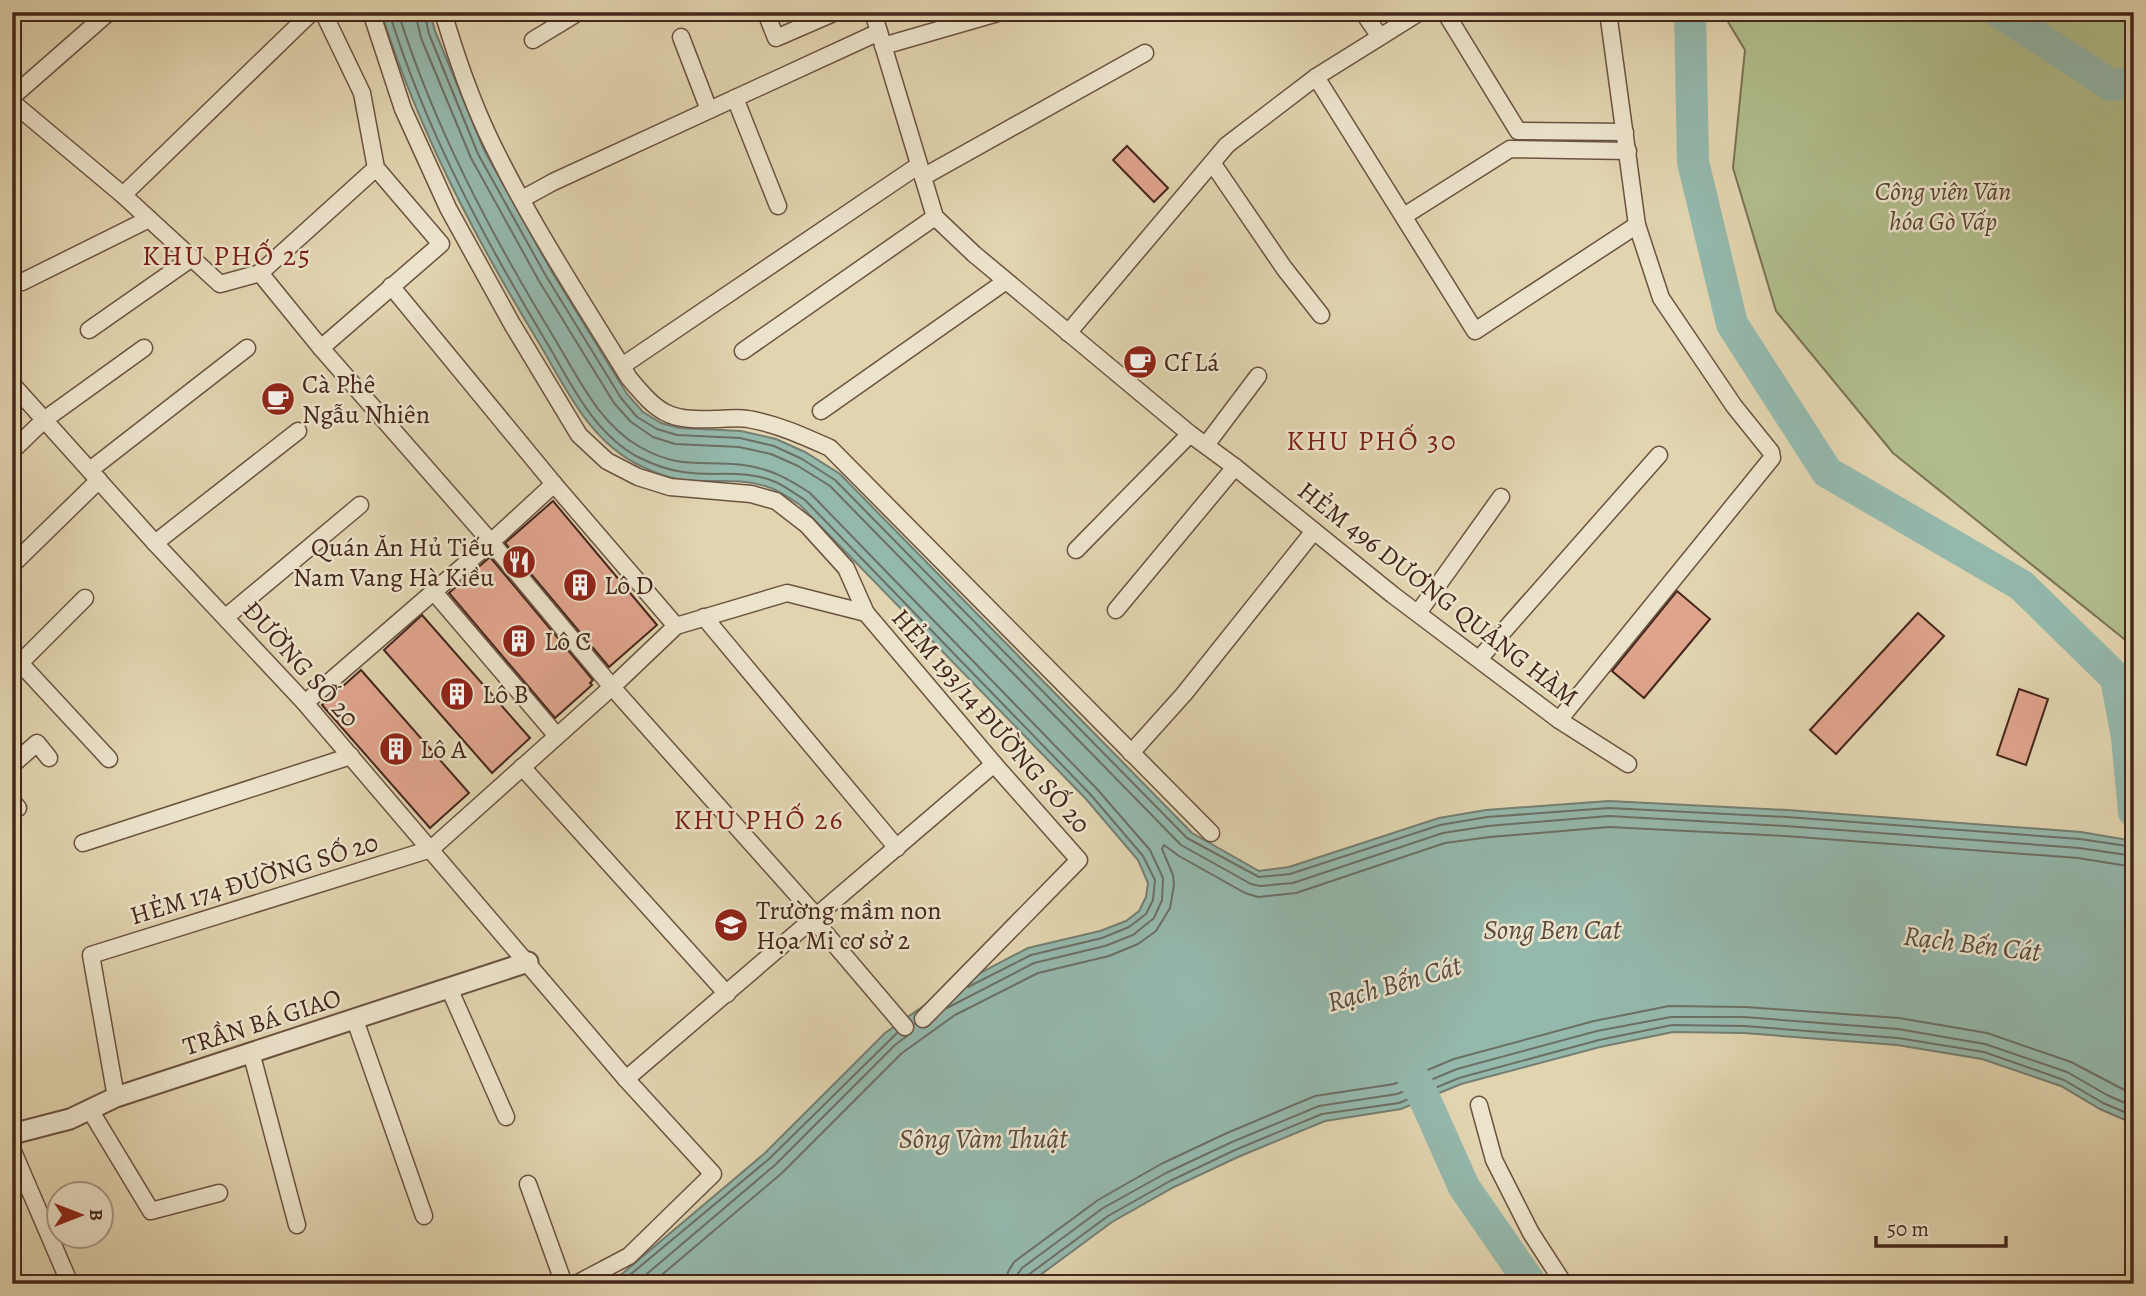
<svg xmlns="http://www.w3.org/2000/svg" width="2146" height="1296" viewBox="0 0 2146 1296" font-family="Alegreya,serif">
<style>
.green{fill:#b1bd8c;stroke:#7a7254;stroke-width:2}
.water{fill:#94b8ac;stroke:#747e72;stroke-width:2}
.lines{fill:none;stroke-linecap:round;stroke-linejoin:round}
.shore{stroke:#6c6f64;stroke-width:2}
.river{stroke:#94b8ac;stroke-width:32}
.building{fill:#e0a48d;stroke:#44261c;stroke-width:2}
.minor-casing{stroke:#6b5241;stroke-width:19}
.tertiary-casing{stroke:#6b5241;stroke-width:23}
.minor{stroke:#ece3cb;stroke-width:16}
.tertiary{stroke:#ece3cb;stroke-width:19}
.labels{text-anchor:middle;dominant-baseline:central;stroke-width:5;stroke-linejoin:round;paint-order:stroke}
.park-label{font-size:26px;font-style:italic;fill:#5a4432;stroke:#ece3cb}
.poi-label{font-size:26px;fill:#44261c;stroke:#ece3cb;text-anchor:start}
.street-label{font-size:26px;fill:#44261c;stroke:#ece3cb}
.neighbourhood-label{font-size:28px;letter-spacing:2px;fill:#7a1f14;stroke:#ece3cb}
.water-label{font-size:28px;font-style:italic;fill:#584a40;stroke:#ece3cb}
</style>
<rect width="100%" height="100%" fill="#e1d4af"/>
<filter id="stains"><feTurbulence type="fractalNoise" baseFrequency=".00286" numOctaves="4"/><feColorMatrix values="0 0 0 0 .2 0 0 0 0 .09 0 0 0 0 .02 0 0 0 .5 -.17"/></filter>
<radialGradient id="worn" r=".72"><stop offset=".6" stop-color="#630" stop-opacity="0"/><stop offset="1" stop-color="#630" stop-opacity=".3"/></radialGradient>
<path class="green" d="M 1722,12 L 2134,12 L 2134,647 L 1893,453 L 1776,311 L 1733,168 L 1745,50 Z"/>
<path class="water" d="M 381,12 L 430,12 L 435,31 L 484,150 L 552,272 L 627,394 L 643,412 L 661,423 L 679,428 L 741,431 L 776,439 L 805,452 L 840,474 L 1192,833 L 1259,871 L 1289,867 L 1439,818 L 1486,810 L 1609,801 L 1787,810 L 2081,832 L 2134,841 L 2134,1124 L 2100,1109 L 2061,1086 L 1982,1059 L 1897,1045 L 1744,1033 L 1673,1032 L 1600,1047 L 1461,1084 L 1401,1109 L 1325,1121 L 1238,1157 L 1174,1187 L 1112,1222 L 1028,1284 L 607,1284 L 623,1273 L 765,1153 L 885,1033 L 942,993 L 1028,948 L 1100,931 L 1126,921 L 1139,911 L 1146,897 L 1148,883 L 1138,860 L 1086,799 L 800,505 C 790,499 779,490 768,487 C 739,477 712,483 683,480 C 666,478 648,470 633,462 C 587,436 565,387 539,343 C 475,238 418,129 381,12 Z"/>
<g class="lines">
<g class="shore">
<path d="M 389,12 C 425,128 482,235 544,338 C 570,381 592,432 638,457 C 652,464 668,470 683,472 C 713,477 744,469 773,481 C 784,485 795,494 805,500 L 1091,795 L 1143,856 L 1155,880 L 1153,900 L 1146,914 L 1129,927 L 1102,938 L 1031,955 L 968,987"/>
<path d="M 398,12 C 434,127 491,234 553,336 C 578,377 598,423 640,447 C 680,470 702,460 743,465 C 769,468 789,479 810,493 L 1097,789 L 1150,850 L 1163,878 L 1162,900 L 1154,918 L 1133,935 L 1105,946 L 1034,963 L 947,1008"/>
<path d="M 415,12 L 421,38 L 471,158 L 539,281 L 614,403 L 631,422 L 653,437 L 675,444 L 739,447 L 771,454 L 798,466 L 830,486 L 1181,845 L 1251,884 L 1260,886 L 1293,883 L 1443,833 L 1488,826 L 1609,816 L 1786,826 L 2079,848 L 2134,856"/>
<path d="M 424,12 L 429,34 L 478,154 L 546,276 L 621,398 L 637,417 L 657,429 L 677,435 L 740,438 L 774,446 L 802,459 L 835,480 L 1187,838 L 1259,877 L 1290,874 L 1440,825 L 1487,817 L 1609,808 L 1787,817 L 2080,839 L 2134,847"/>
<path d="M 619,1284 L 769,1159 L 897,1033"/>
<path d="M 635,1284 L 775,1165 L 895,1045 L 907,1036"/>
<path d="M 651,1284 L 782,1173 L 902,1053 L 955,1015 L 1038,973 L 1109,956 L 1138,944 L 1156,931 L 1170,908 L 1174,885 L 1173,875 L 1162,849 L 1164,845 L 1179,856 L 1245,893 L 1258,897 L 1296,893 L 1445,843 L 1490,837 L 1609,827 L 1785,836 L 2078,858 L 2134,867"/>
<path d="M 1006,1284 L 1008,1272 L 1014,1262 L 1098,1200 L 1161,1164 L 1227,1133 L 1315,1096 L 1394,1084 L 1454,1059 L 1594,1021 L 1669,1006 L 1745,1007 L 1899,1018 L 1987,1033 L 2071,1062 L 2134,1095"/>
<path d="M 1016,1284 L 1017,1275 L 1022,1268 L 1103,1208 L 1166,1173 L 1232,1142 L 1319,1106 L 1397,1094 L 1457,1069 L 1597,1031 L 1671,1017 L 1744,1017 L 1898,1029 L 1985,1044 L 2067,1072 L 2107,1095 L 2134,1107"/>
<path d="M 1025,1284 L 1028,1275 L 1108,1216 L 1170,1181 L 1235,1150 L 1322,1114 L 1399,1103 L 1459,1078 L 1599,1040 L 1672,1025 L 1744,1026 L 1898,1038 L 1984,1052 L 2064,1080 L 2103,1103 L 2134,1116"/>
</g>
<g class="river">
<path d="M 1690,12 L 1693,162 L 1732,324 L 1827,472 L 2021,585 L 2116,678 L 2127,737 L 2134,812"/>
<path d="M 1999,12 L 2111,85 L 2134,83"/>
<path d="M 1404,1061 L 1422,1093 L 1464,1187 L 1531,1284"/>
</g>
</g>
<g class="building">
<path d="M 1127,146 L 1168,188 L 1154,202 L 1113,160 Z"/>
<path d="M 553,501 L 657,625 L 609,667 L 505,543 Z"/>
<path d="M 490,557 L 593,680 L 590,683 L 592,685 L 555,718 L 449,593 Z"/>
<path d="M 1677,591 L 1710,619 L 1644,698 L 1612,671 Z"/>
<path d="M 1918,613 L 1944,636 L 1836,754 L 1810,730 Z"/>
<path d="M 422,615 L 530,738 L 492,773 L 384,650 Z"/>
<path d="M 361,670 L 469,793 L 430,828 L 322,705 Z"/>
<path d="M 2019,689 L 2048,699 L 2026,765 L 1997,755 Z"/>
</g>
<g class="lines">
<g class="minor-casing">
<g id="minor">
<path d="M 371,12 L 403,109 L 448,208 L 512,324 L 579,435 L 607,461 L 638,477 L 670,487 L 751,494 L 776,501 L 807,525 L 846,568 L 866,613 L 994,764 L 1079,860 L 923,1019"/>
<path d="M 443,12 C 455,53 469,94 487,133 C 527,218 580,298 629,378 C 659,414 668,421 716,419 C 726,419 738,417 748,419 C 777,424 803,436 830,448 L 1211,833"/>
<path d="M 873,12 L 935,217 L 974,254 L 1190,434 L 1235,467 L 1393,595 L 1559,720 L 1628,764"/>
<path d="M 1363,12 L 1380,37"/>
<path d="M 1445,12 L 1518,131 L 1625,132"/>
<path d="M 766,13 L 776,38 L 836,12"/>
<path d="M 681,37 L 709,110"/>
<path d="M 533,40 L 579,12"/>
<path d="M 883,46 L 1001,12"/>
<path d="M 1316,77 L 1475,331 L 1637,225"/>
<path d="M 12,97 L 109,12"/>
<path d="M 735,98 L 778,206"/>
<path d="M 12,102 L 123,195 L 220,284 L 260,273 L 321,348 L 491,542 L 612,687 L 817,917"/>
<path d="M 1213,164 L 1284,268 L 1321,315"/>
<path d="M 923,177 L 1145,53"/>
<path d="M 123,195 L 312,12"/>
<path d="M 522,199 L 553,182 L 879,32"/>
<path d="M 1404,216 L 1510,149 L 1628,151"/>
<path d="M 260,273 L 376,168"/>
<path d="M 22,282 L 149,219"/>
<path d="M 391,286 L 554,484 L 676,626"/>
<path d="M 89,330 L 192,258"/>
<path d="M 1068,333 L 1227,145 L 1316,77 L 1420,12"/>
<path d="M 321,348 L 441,244 L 376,168 L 362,93 L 323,12"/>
<path d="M 743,351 L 935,217"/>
<path d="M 622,366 L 919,165"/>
<path d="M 12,384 L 155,543 L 305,703 L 626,1079 L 713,1174 L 629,1256 L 576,1284"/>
<path d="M 821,411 L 1006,281"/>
<path d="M 1206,445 L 1258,376"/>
<path d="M 12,451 L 44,420 L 144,348"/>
<path d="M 90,470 L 247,348"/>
<path d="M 155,543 L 298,431"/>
<path d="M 1076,550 L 1190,434"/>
<path d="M 12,565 L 99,480"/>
<path d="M 434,592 L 557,736"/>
<path d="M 1116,610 L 1235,467"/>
<path d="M 1418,613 L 1501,497"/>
<path d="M 226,617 L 360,505"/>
<path d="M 704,617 L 897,848"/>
<path d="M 1479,659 L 1659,455"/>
<path d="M 20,663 L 109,759"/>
<path d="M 14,669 L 85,598"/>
<path d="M 305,703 L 491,542 L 554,484"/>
<path d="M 1559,720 L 1772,458 L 1771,452 L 1734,406 L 1661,298 L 1637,225 L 1608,12"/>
<path d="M 1131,753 L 1184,694 L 1314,531"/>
<path d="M 12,765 L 37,743 L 49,758"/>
<path d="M 522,767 L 727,994"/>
<path d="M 12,801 L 18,808"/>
<path d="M 83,843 L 351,756"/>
<path d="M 814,920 L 905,1027"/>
<path d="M 449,988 L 506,1117"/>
<path d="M 355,1020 L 424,1216"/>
<path d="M 251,1052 L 297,1225"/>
<path d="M 626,1079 L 994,764"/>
<path d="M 116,1097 L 91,955 L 431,849 L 612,687 L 676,626 L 787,593 L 866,613"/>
<path d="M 1479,1105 L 1494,1160 L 1531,1233 L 1564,1284"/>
<path d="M 90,1110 L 151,1211 L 219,1193"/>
<path d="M 12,1149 L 70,1284"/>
<path d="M 528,1184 L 564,1284"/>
</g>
</g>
<g class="tertiary-casing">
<path id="tertiary" d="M 12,1134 L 70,1119 L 116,1097 L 528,962"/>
</g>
<use href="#minor" class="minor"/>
<use href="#tertiary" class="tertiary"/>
</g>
<defs>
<g id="cafe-disc" transform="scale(1.75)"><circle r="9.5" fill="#8f2418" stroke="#ece3cb"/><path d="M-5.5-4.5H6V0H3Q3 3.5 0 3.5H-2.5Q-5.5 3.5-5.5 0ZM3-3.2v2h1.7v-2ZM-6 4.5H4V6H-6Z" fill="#fff"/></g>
<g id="restaurant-disc" transform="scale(1.75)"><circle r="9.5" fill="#8f2418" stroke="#ece3cb"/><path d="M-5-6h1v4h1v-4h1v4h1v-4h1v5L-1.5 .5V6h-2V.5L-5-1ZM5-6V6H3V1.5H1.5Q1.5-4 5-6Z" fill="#fff"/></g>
<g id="building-disc" transform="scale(1.75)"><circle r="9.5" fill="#8f2418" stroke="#ece3cb"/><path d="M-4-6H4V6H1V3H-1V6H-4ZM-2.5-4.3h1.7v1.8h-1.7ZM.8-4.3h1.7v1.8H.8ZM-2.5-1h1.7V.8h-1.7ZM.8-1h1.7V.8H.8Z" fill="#fff"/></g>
<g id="school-disc" transform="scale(1.75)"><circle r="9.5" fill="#8f2418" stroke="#ece3cb"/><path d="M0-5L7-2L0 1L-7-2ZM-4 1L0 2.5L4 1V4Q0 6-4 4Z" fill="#fff"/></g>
</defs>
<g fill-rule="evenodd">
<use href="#cafe-disc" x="1140" y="362"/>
<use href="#cafe-disc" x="278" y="399"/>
<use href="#restaurant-disc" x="519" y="562"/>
<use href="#building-disc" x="580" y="585"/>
<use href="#building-disc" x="519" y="641"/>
<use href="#building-disc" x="457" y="694"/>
<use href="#building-disc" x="396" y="749"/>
<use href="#school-disc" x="731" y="925"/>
</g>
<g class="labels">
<g class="park-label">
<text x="1943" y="191">Công viên Văn<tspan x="1943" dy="30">hóa Gò Vấp</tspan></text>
</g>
<g class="poi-label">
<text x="1164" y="362">Cf Lá</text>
<text x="302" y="384">Cà Phê<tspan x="302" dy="30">Ngẫu Nhiên</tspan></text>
<text x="494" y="547" text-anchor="end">Quán Ăn Hủ Tiếu<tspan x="494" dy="30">Nam Vang Hà Kiều</tspan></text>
<text x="604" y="585">Lô D</text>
<text x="544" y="641">Lô C</text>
<text x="482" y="694">Lô B</text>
<text x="420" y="749">Lô A</text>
<text x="756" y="910">Trường mầm non<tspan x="756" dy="30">Họa Mi cơ sở 2</tspan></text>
</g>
<g class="street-label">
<text transform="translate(1438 594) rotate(38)">HẺM 496 DƯƠNG QUẢNG HÀM</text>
<text transform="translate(301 664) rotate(48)">ĐƯỜNG SỐ 20</text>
<text transform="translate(991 721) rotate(49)">HẺM 193/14 ĐƯỜNG SỐ 20</text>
<text transform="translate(254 879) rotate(-17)">HẺM 174 ĐƯỜNG SỐ 20</text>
<text transform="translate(262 1022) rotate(-18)">TRẦN BÁ GIAO</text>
</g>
<g class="neighbourhood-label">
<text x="227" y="256">KHU PHỐ 25</text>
<text x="1372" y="441">KHU PHỐ 30</text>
<text x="759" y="820">KHU PHỐ 26</text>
</g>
<g class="water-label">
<text x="1552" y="930">Song Ben Cat</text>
<text transform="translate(1972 944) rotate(7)">Rạch Bến Cát</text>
<text transform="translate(1394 984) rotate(-16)">Rạch Bến Cát</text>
<text x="983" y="1139">Sông Vàm Thuật</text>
</g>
</g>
<rect width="2146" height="1296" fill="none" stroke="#e1d4af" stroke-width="42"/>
<rect x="14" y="14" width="2118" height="1268" fill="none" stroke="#44261c" stroke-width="3.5"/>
<rect x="21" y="21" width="2104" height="1254" fill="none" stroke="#44261c" stroke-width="2"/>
<g transform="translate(80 1215) rotate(90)"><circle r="33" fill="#ece3cb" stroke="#a99785" stroke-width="2"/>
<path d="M0-5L12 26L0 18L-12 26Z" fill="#8f2418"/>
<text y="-10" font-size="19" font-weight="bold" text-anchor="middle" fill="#44261c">B</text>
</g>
<path d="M1876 1236v10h130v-10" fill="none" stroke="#44261c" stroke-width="3.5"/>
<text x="1887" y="1236" font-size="21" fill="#44261c" stroke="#ece3cb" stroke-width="5" paint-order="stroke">50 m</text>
<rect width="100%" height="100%" filter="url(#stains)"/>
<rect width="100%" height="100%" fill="url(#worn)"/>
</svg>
